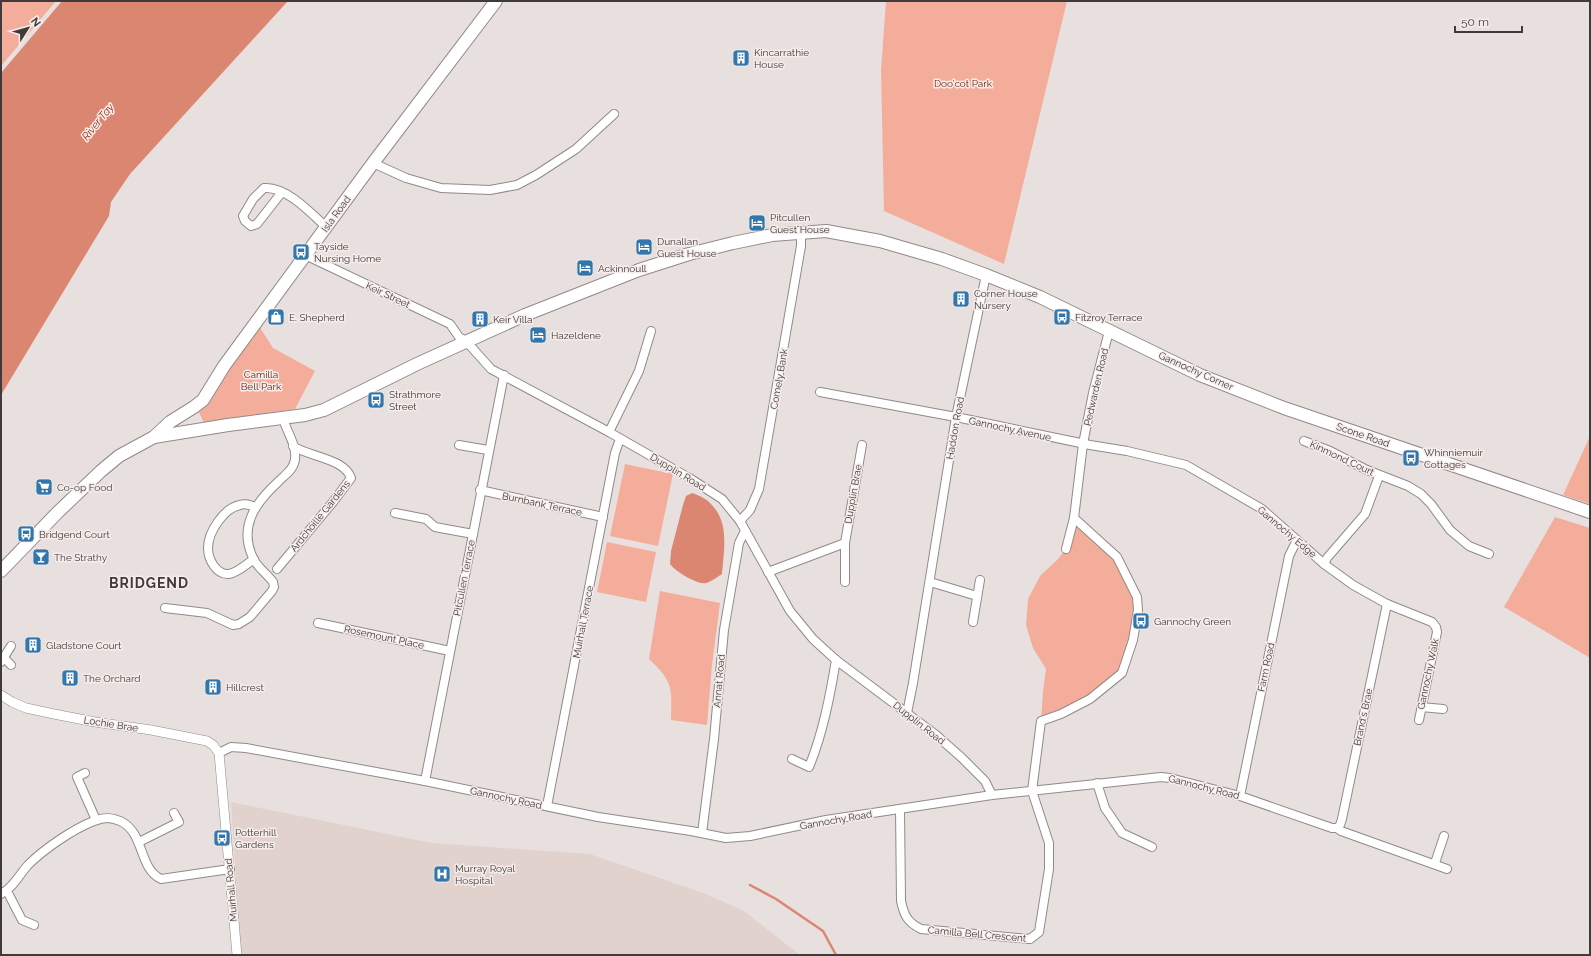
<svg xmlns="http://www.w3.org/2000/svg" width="1591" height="956" viewBox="0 0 1591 956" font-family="Raleway,sans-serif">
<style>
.built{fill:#e2d2cd}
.green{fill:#f4ad9a}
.water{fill:#db8670}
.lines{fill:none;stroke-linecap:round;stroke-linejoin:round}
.stream{stroke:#db8670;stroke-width:2.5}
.minor-casing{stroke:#918a88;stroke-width:10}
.tertiary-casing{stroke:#918a88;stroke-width:10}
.primary-casing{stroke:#918a88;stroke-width:14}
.minor{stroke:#fff;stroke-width:8}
.tertiary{stroke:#fff;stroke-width:9}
.primary{stroke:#fff;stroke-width:12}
.labels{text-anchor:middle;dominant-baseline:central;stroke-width:3;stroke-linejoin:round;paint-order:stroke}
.poi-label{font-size:10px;fill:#3e3b3a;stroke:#f6edeb;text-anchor:start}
.park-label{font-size:10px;fill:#6f230e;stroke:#f6edeb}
.street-label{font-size:10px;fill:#3e3b3a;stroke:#f6edeb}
.water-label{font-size:11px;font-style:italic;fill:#953015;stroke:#f6edeb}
.district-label{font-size:14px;font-weight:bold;letter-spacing:1px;fill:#3e3b3a;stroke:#f6edeb}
</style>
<rect width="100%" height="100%" fill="#e8e0de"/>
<path class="built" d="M 231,802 L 432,843 L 590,854 L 706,894 L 744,911 L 800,955 L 241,955 Z"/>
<g class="green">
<path d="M 1,1 L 56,1 L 1,66 Z"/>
<path d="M 886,1 L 1067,1 L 1004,264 L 884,211 L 881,70 Z"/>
<path d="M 259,326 L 273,348 L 315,371 L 295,409 L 204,423 L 198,410 Z"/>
<path d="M 1590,436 L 1590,504 L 1563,495 Z"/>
<path d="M 625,464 L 673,474 L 658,546 L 610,536 Z"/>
<path d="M 1555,517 L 1590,528 L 1590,658 L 1504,607 Z"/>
<path d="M 1074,518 L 1117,557 L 1138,610 L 1122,673 L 1090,699 L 1041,721 L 1043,691 L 1046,669 L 1033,648 L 1026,625 L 1028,599 L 1040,576 L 1057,560 L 1066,549 Z"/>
<path d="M 607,542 L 656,552 L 646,602 L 597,592 Z"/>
<path d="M 660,591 L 720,603 L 712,665 L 707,725 L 671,720 C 672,687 673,682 649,659 Z"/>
</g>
<g class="water">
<path d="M 62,1 L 288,1 L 130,174 L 111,202 L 109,216 L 1,395 L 1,73 Z"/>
<path d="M 692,493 C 698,495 705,498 709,502 C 730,521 724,548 722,574 C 717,577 711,582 706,583 C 697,585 675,571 670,564 L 671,551 L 683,505 L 686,496 Z"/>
</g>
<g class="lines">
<path class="stream" d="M 750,885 L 776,899 L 823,931 L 836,955"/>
<g class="minor-casing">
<g id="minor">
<path d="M 373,163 L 406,178 L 441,188 L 490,190 L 517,185 L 536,175 L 576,149 L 614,114"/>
<path d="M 282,192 L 257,224 L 251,226 L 245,221 L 243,216 L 253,199 L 264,188 C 286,186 311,213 326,227"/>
<path d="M 305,255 L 450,324 L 459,337 L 466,341 L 491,369 L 609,432 L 691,479 L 722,499 L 740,521 L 790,611 L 813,639 L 836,660 L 936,735 L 962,758 L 985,781 L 992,795"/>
<path d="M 820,392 L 956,417 L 1090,445 L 1127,451 L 1186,465 L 1262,509 L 1324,564 L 1353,585 L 1387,604 L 1432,622 L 1436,627 L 1437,632 L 1419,720"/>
<path d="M 609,432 L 639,371 L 651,331"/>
<path d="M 1304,441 L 1330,451 L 1367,470 L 1408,486 L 1421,494 L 1431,504 L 1450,530 L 1469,546 L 1489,554"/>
<path d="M 459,445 L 488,450"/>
<path d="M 480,490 L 603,517"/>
<path d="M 395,513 L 426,519 L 435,527 L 473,534"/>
<path d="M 740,521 L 750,510 L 759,489 L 801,246 L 801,232"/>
<path d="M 1066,549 L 1074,518"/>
<path d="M 254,559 C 247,564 237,573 229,574 C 216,575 208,559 208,548 C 208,532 224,508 240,505 C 245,503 250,505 255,507"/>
<path d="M 1324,564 L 1327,558 L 1365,514 L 1379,476"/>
<path d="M 277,569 L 333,502 L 351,478 C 344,458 309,457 293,446"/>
<path d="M 768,572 L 845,543 L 862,445"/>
<path d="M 845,582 L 845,543"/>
<path d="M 930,582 L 977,596"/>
<path d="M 165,608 L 207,613 L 233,625 L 239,624 L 250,617 L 272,591 L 274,587 L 273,582 C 267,574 257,567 253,558 C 238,526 256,502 279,481 C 286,474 294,469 295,459 C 297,445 286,431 283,418"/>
<path d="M 973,622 L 980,580"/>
<path d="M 318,623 L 450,651"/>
<path d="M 4,658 L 11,665"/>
<path d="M 1,662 L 11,646"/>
<path d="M 1421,707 L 1443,709"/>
<path d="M 907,713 L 913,683 L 956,417 L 986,275"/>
<path d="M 219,753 L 231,747 L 246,748 L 425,781 L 598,817 L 691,831 L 726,838 L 750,836 L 826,820 L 992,795 L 1161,777 L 1170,778 L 1240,796 L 1332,828 L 1337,828 L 1341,831 L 1447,869"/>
<path d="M 792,759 L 809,767 C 823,733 830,696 836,660"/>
<path d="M 85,773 L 77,777 L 96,820"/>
<path d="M 425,781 L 504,375"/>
<path d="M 1097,783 L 1105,808 L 1122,833 L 1152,847"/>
<path d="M 1240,796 L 1289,556 L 1297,540"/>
<path d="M 547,806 L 615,453 L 620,439"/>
<path d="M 900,809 L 901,901 C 904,915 907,922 921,929 L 1030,939 L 1039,932 L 1049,869 L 1049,843 L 1032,791 L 1041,721 L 1061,714 L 1090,699 L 1122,673 L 1133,640 L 1138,610 L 1137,597 L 1117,557 L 1074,518 L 1083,444 L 1093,393 L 1109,331"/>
<path d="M 1337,828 L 1340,825 L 1342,819 L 1387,604"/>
<path d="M 702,833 L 714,739 L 724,630 L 739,543 L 745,531"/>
<path d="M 139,842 L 179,822 L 174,813"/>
<path d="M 1435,863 L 1444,836"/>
<path d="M 7,891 L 22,920 L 34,925"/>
<path d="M 1,894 C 13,888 19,875 28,865 C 44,849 73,829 94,821 C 104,817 111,817 120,821 C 145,832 138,868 161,879 L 230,869"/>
</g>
</g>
<g class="tertiary-casing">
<path id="tertiary" d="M 1,695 L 12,702 L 26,708 L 54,714 L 95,722 L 151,730 L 207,741 L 213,745 L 219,753 L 237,955"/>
</g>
<g class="primary-casing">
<g id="primary">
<path d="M 154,437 L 228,425 L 305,415 L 324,410 L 417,364 L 525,315 L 639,270 L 689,254 L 733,243 L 772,235 L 826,231 L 880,241 L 942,259 L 986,275 L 1040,297 L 1200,375 L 1284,408 L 1590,512"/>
<path d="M 1,571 L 58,512 L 101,471 L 119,456 L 154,437 L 170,422 L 194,407 L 203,400 L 224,366 L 373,163 L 496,1"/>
</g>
</g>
<use href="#minor" class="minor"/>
<use href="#tertiary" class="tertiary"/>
<use href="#primary" class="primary"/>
</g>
<defs>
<g id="building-square" transform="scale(0.9)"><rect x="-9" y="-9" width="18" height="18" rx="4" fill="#3276ab" stroke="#f6edeb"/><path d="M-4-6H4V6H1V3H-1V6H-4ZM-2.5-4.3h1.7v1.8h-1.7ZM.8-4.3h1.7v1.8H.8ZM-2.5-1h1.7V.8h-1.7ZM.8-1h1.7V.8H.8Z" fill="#fff"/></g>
<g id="hotel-square" transform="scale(0.9)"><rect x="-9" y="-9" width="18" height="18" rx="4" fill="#3276ab" stroke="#f6edeb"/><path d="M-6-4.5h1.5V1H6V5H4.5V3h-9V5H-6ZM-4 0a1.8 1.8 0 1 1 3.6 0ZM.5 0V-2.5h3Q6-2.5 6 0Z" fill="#fff"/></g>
<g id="bus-square" transform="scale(0.9)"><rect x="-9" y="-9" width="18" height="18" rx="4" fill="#3276ab" stroke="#f6edeb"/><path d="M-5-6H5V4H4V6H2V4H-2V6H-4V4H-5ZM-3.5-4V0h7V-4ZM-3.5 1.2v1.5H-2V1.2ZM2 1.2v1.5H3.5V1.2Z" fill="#fff"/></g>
<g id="shop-square" transform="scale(0.9)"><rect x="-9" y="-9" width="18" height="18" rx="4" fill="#3276ab" stroke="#f6edeb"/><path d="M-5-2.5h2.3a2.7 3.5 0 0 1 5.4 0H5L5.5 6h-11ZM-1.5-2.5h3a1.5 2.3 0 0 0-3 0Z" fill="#fff"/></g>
<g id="supermarket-square" transform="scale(0.9)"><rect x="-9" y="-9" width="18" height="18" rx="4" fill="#3276ab" stroke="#f6edeb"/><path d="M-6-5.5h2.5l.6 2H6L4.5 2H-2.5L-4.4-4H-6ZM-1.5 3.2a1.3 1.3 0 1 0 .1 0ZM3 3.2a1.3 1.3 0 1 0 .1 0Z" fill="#fff"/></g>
<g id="bar-square" transform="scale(0.9)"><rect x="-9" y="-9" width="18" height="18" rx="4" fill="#3276ab" stroke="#f6edeb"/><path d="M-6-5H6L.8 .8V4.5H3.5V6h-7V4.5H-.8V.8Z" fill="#fff"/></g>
<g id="hospital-square" transform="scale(0.9)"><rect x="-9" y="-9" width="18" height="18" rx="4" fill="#3276ab" stroke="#f6edeb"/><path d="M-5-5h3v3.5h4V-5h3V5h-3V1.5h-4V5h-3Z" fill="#fff"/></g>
</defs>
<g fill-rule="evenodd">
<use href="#building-square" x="741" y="58"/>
<use href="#hotel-square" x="757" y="223"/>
<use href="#hotel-square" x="644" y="247"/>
<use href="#bus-square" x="301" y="252"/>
<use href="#hotel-square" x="585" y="268"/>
<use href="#building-square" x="961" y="299"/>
<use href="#shop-square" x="276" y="317"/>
<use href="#bus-square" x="1062" y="317"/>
<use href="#building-square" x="480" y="319"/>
<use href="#hotel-square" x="538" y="335"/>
<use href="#bus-square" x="376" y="400"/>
<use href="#bus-square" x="1411" y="458"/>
<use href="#supermarket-square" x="44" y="487"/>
<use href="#bus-square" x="26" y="534"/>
<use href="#bar-square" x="41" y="557"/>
<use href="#bus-square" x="1141" y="621"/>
<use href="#building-square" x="33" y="645"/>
<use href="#building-square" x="70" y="678"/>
<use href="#building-square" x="213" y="687"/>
<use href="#bus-square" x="222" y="838"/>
<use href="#hospital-square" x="442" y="874"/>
</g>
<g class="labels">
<g class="poi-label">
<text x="754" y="52">Kincarrathie<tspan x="754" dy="12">House</tspan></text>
<text x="770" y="217">Pitcullen<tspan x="770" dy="12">Guest House</tspan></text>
<text x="657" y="241">Dunallan<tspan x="657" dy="12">Guest House</tspan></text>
<text x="314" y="246">Tayside<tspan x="314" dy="12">Nursing Home</tspan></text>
<text x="598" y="268">Ackinnoull</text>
<text x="974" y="293">Corner House<tspan x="974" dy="12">Nursery</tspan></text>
<text x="289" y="317">E. Shepherd</text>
<text x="1075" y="317">Fitzroy Terrace</text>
<text x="493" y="319">Keir Villa</text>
<text x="551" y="335">Hazeldene</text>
<text x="389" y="394">Strathmore<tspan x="389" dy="12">Street</tspan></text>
<text x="1424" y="452">Whinniemuir<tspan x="1424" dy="12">Cottages</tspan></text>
<text x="57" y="487">Co-op Food</text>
<text x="39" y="534">Bridgend Court</text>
<text x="54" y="557">The Strathy</text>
<text x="1154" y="621">Gannochy Green</text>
<text x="46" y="645">Gladstone Court</text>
<text x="83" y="678">The Orchard</text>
<text x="226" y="687">Hillcrest</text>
<text x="235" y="832">Potterhill<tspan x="235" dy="12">Gardens</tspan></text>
<text x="455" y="868">Murray Royal<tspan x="455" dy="12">Hospital</tspan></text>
</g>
<g class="park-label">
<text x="963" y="83">Doo'cot Park</text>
<text x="261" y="374">Camilla<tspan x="261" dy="12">Bell Park</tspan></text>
</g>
<g class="street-label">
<text transform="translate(336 214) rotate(-54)">Isla Road</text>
<text transform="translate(388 295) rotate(25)">Keir Street</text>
<text transform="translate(1196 371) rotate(24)">Gannochy Corner</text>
<text transform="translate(779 379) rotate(-80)">Comely Bank</text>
<text transform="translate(1096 387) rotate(-77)">Pedwarden Road</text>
<text transform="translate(955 428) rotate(-80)">Haddon Road</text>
<text transform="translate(1010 429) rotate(12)">Gannochy Avenue</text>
<text transform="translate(1363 435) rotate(19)">Scone Road</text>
<text transform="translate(1342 458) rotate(25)">Kinmond Court</text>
<text transform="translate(678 472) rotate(31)">Dupplin Road</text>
<text transform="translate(853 494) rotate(-80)">Dupplin Brae</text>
<text transform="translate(542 504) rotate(12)">Burnbank Terrace</text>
<text transform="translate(320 516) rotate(-51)">Ardchoille Gardens</text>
<text transform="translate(1287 532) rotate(40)">Gannochy Edge</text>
<text transform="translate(464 578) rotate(-79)">Pitcullen Terrace</text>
<text transform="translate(583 622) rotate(-79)">Muirhall Terrace</text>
<text transform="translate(384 637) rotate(12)">Rosemount Place</text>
<text transform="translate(1266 667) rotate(-78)">Farm Road</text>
<text transform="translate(1428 674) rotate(-78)">Gannochy Walk</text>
<text transform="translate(719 681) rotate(-85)">Annat Road</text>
<text transform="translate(1363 717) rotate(-78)">Brand's Brae</text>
<text transform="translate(919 723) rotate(38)">Dupplin Road</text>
<text transform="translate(111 724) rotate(9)">Lochie Brae</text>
<text transform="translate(1204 787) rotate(14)">Gannochy Road</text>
<text transform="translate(506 798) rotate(12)">Gannochy Road</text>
<text transform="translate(836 820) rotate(-10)">Gannochy Road</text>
<text transform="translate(231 890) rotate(-95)">Muirhall Road</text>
<text transform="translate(977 934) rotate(5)">Camilla Bell Crescent</text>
</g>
<g class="water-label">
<text transform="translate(98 122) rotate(-51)">River Tay</text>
</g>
<g class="district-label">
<text x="149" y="583">BRIDGEND</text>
</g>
</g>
<rect width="1591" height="956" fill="none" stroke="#3e3b3a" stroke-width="4"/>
<g transform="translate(28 28) rotate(53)" stroke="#f6edeb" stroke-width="3" paint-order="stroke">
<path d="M0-3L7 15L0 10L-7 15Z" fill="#3e3b3a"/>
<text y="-6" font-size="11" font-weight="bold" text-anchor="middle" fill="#3e3b3a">N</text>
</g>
<path d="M1455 26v6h67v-6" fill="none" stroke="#3e3b3a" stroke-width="2"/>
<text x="1461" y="26" font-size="12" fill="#3e3b3a" stroke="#f6edeb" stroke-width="3" paint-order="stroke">50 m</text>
</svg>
